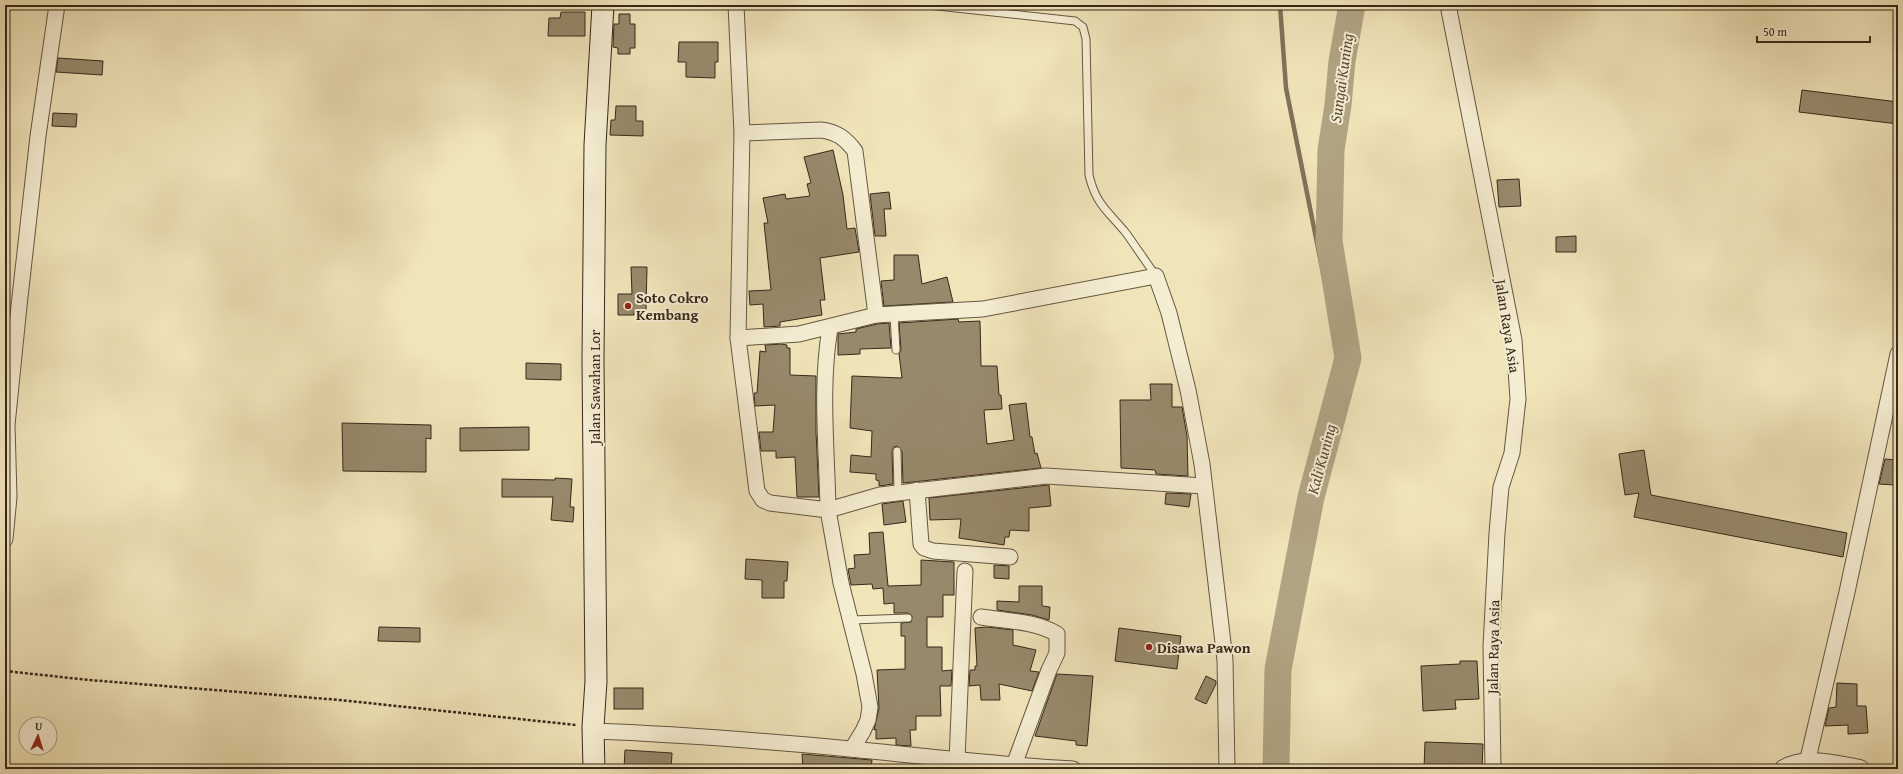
<svg xmlns="http://www.w3.org/2000/svg" width="1903" height="774" viewBox="0 0 1903 774" font-family="'Gentium Book Plus',serif">
<style>
.lines{fill:none;stroke-linecap:round;stroke-linejoin:round}
.stream{stroke:#807259;stroke-width:4.5}
.river{stroke:#b1a483;stroke-width:27}
.building{fill:#978a6c;stroke:#362819}
.service-casing{stroke:#645741;stroke-width:9}
.minor-casing{stroke:#645741;stroke-width:17}
.tertiary-casing{stroke:#645741;stroke-width:20}
.secondary-casing{stroke:#362819;stroke-width:23}
.path{stroke:#362819;stroke-width:2.5;stroke-dasharray:3 2;stroke-linecap:butt}
.service{stroke:#f5edd2;stroke-width:7}
.minor{stroke:#f5edd2;stroke-width:15}
.tertiary{stroke:#f5edd2;stroke-width:18}
.secondary{stroke:#f5edd2;stroke-width:21}
.poi-dot{fill:#8f2418;stroke:#f5edd2;stroke-width:1.5}
.labels{text-anchor:middle;dominant-baseline:central;stroke-width:4;stroke-linejoin:round;paint-order:stroke}
.poi-label{font-size:15px;font-weight:bold;fill:#362819;stroke:#f5edd2;text-anchor:start}
.street-label{font-size:15px;fill:#362819;stroke:#f5edd2}
.water-label{font-size:16px;font-style:italic;fill:#5b4d39;stroke:#f5edd2}
</style>
<rect width="100%" height="100%" fill="#f0e4b9"/>
<filter id="stains"><feTurbulence type="fractalNoise" baseFrequency=".005" numOctaves="4"/><feColorMatrix values="0 0 0 0 .2 0 0 0 0 .09 0 0 0 0 .02 0 0 0 .5 -.17"/></filter>
<radialGradient id="worn" r=".72"><stop offset=".6" stop-color="#630" stop-opacity="0"/><stop offset="1" stop-color="#630" stop-opacity=".3"/></radialGradient>
<g class="lines">
<path class="stream" d="M 1280,5 L 1286,88 L 1340,358 L 1338,370"/>
<path class="river" d="M 1276,769 L 1278,669 L 1311,497 L 1348,358 L 1329,241 L 1331,150 L 1338,105 L 1342,61 L 1352,5"/>
</g>
<g class="building">
<path d="M 561,12 L 585,12 L 585,36 L 548,36 L 549,18 L 560,18 Z"/>
<path d="M 619,14 L 630,14 L 630,24 L 635,24 L 635,48 L 630,48 L 630,54 L 618,54 L 618,48 L 613,47 L 614,24 L 619,24 Z"/>
<path d="M 679,42 L 718,42 L 718,62 L 715,62 L 715,78 L 686,77 L 686,62 L 678,62 Z"/>
<path d="M 58,58 L 103,61 L 102,75 L 56,72 Z"/>
<path d="M 1802,90 L 1898,102 L 1898,124 L 1799,112 Z"/>
<path d="M 616,106 L 636,106 L 636,121 L 643,121 L 643,136 L 610,135 L 611,120 L 615,120 Z"/>
<path d="M 53,113 L 77,114 L 76,127 L 52,126 Z"/>
<path d="M 833,150 L 843,195 L 847,229 L 855,228 L 859,252 L 820,258 L 825,300 L 820,300 L 822,315 L 780,322 L 780,326 L 764,327 L 763,304 L 750,305 L 749,291 L 771,290 L 764,223 L 768,223 L 763,198 L 785,194 L 786,199 L 810,196 L 807,184 L 811,183 L 804,157 Z"/>
<path d="M 1519,179 L 1521,206 L 1499,207 L 1497,180 Z"/>
<path d="M 889,192 L 891,209 L 884,209 L 886,236 L 875,236 L 870,194 Z"/>
<path d="M 1576,236 L 1576,252 L 1556,252 L 1556,237 Z"/>
<path d="M 894,255 L 918,255 L 922,284 L 947,277 L 953,302 L 884,306 L 881,281 L 894,280 Z"/>
<path d="M 631,267 L 647,267 L 646,311 L 634,311 L 634,315 L 618,315 L 618,294 L 632,294 Z"/>
<path d="M 958,319 L 959,322 L 980,321 L 981,366 L 997,366 L 999,395 L 1001,395 L 1002,409 L 984,410 L 987,444 L 1014,440 L 1009,405 L 1026,403 L 1030,437 L 1032,437 L 1035,454 L 1037,453 L 1041,468 L 903,483 L 902,451 L 897,446 L 894,447 L 892,451 L 893,484 L 879,486 L 879,481 L 876,480 L 876,474 L 850,472 L 851,455 L 871,457 L 872,431 L 850,428 L 852,376 L 902,378 L 899,354 L 901,350 L 899,323 Z"/>
<path d="M 889,323 L 891,348 L 860,349 L 860,354 L 838,355 L 838,334 L 856,332 L 856,329 L 877,324 Z"/>
<path d="M 781,344 L 787,345 L 787,348 L 790,348 L 790,375 L 816,376 L 816,432 L 819,497 L 797,497 L 795,457 L 776,458 L 776,451 L 761,451 L 759,432 L 773,432 L 775,405 L 755,406 L 754,393 L 757,393 L 760,351 L 766,352 L 765,345 Z"/>
<path d="M 526,363 L 561,364 L 561,380 L 526,379 Z"/>
<path d="M 1150,384 L 1172,384 L 1172,407 L 1182,407 L 1187,436 L 1188,476 L 1156,474 L 1155,470 L 1121,468 L 1120,400 L 1151,400 Z"/>
<path d="M 342,423 L 431,425 L 431,439 L 426,438 L 426,472 L 343,471 Z"/>
<path d="M 529,427 L 529,450 L 460,451 L 460,428 Z"/>
<path d="M 1644,450 L 1651,495 L 1847,533 L 1843,557 L 1634,517 L 1639,493 L 1625,495 L 1619,454 Z"/>
<path d="M 1885,459 L 1897,460 L 1895,485 L 1879,484 Z"/>
<path d="M 555,478 L 572,479 L 570,507 L 574,507 L 573,522 L 551,520 L 553,497 L 502,497 L 502,479 L 555,480 Z"/>
<path d="M 1049,485 L 1051,506 L 1029,508 L 1029,531 L 1010,530 L 1009,537 L 1005,537 L 1004,545 L 959,538 L 961,519 L 930,520 L 929,498 Z"/>
<path d="M 1166,493 L 1191,494 L 1189,507 L 1165,504 Z"/>
<path d="M 903,501 L 906,522 L 884,525 L 882,504 Z"/>
<path d="M 883,532 L 888,586 L 921,585 L 921,560 L 954,562 L 954,595 L 943,595 L 943,617 L 927,617 L 927,647 L 942,647 L 942,671 L 952,670 L 951,686 L 940,686 L 941,716 L 916,716 L 916,730 L 910,730 L 911,746 L 896,745 L 896,738 L 876,739 L 876,729 L 874,730 L 879,708 L 877,670 L 905,669 L 905,636 L 901,636 L 901,623 L 911,622 L 912,616 L 908,613 L 894,613 L 894,603 L 884,604 L 883,588 L 873,589 L 872,584 L 851,585 L 848,569 L 855,568 L 854,555 L 870,554 L 869,533 Z"/>
<path d="M 746,559 L 788,562 L 787,581 L 784,581 L 784,598 L 762,598 L 762,580 L 745,579 Z"/>
<path d="M 994,565 L 1009,566 L 1009,579 L 994,578 Z"/>
<path d="M 1019,586 L 1042,586 L 1042,606 L 1050,607 L 1049,620 L 1032,615 L 997,610 L 997,601 L 1019,602 Z"/>
<path d="M 379,627 L 420,628 L 420,642 L 378,641 Z"/>
<path d="M 987,627 L 1013,630 L 1013,645 L 1036,650 L 1030,671 L 1039,672 L 1032,691 L 999,684 L 1000,700 L 981,700 L 980,685 L 969,686 L 970,670 L 975,670 L 975,666 L 977,666 L 975,628 Z"/>
<path d="M 1119,628 L 1181,636 L 1177,669 L 1115,661 Z"/>
<path d="M 1460,661 L 1477,661 L 1479,699 L 1455,700 L 1456,709 L 1423,711 L 1421,666 L 1460,664 Z"/>
<path d="M 1057,674 L 1093,676 L 1087,746 L 1076,745 L 1076,741 L 1035,736 Z"/>
<path d="M 1206,676 L 1216,681 L 1216,684 L 1206,704 L 1195,699 Z"/>
<path d="M 1837,683 L 1857,684 L 1857,706 L 1866,706 L 1868,733 L 1848,734 L 1848,725 L 1825,726 L 1829,708 L 1836,707 Z"/>
<rect x="614" y="688" width="29" height="21"/>
<path d="M 1425,742 L 1483,744 L 1482,769 L 1424,769 Z"/>
<path d="M 625,750 L 672,753 L 671,769 L 624,769 Z"/>
<path d="M 802,754 L 872,760 L 871,769 L 803,769 Z"/>
</g>
<g class="lines">
<g class="service-casing">
<g id="service">
<path d="M 928,5 L 1075,21 L 1083,27 L 1086,39 L 1089,175 C 1096,205 1108,211 1126,233 C 1136,247 1146,262 1156,276"/>
<path d="M 894,315 L 896,350"/>
<path d="M 897,451 L 898,492"/>
<path d="M 851,620 L 908,618"/>
</g>
</g>
<g class="minor-casing">
<g id="minor">
<path d="M 736,5 L 742,133 L 738,338 L 757,491 L 763,500 L 770,503 L 828,510 L 841,583 L 864,674 L 870,707 L 868,720 L 863,731 L 852,749"/>
<path d="M 1448,5 L 1514,340 L 1518,399 L 1512,453 L 1501,487 L 1497,533 L 1491,646 L 1493,769"/>
<path d="M 742,133 L 821,130 C 837,132 845,138 855,151 L 876,315"/>
<path d="M 830,328 C 820,387 827,450 828,510 L 880,495 L 1046,476 L 1204,486"/>
<path d="M 738,338 L 799,334 L 876,315 L 983,309 L 1156,276 L 1169,313 L 1188,390 L 1202,464 L 1225,660 L 1227,769"/>
<path d="M 917,490 L 921,544 L 924,548 L 933,551 L 1010,557"/>
<path d="M 5,539 L 9,497 L 7,425 L 19,306 L 38,136 L 57,5"/>
<path d="M 981,617 C 1006,621 1035,621 1057,634 L 1057,653 L 1049,670 L 1014,765"/>
<path d="M 593,731 C 679,734 764,741 850,749 C 924,756 998,765 1073,769"/>
<path d="M 957,760 L 965,571"/>
<path d="M 1807,763 L 1847,592 L 1898,354"/>
</g>
</g>
<g class="tertiary-casing">
<path id="tertiary" d="M 1784,769 C 1805,756 1837,765 1860,769"/>
</g>
<g class="secondary-casing">
<path id="secondary" d="M 594,769 L 593,727 L 596,681 L 593,360 L 595,145 L 603,5"/>
</g>
<path class="path" d="M 5,671 L 89,680 L 340,700 L 576,725"/>
<use href="#service" class="service"/>
<use href="#minor" class="minor"/>
<use href="#tertiary" class="tertiary"/>
<use href="#secondary" class="secondary"/>
</g>
<g class="poi-dot">
<circle cx="628" cy="306" r="4"/>
<circle cx="1149" cy="647" r="4"/>
</g>
<g class="labels">
<g class="poi-label">
<text x="636" y="297">Soto Cokro<tspan x="636" dy="17">Kembang</tspan></text>
<text x="1157" y="647">Disawa Pawon</text>
</g>
<g class="street-label">
<text transform="translate(1508 326) rotate(81)">Jalan Raya Asia</text>
<text transform="translate(594 387) rotate(-90)">Jalan Sawahan Lor</text>
<text transform="translate(1493 647) rotate(-89)">Jalan Raya Asia</text>
</g>
<g class="water-label">
<text transform="translate(1341 78) rotate(-82)">Sungai Kuning</text>
<text transform="translate(1321 459) rotate(-75)">Kali Kuning</text>
</g>
</g>
<rect width="1903" height="774" fill="none" stroke="#f0e4b9" stroke-width="20"/>
<rect x="6" y="6" width="1891" height="762" fill="none" stroke="#362819" stroke-width="2"/>
<rect x="10" y="10" width="1883" height="754" fill="none" stroke="#362819"/>
<g transform="translate(38 736) rotate(4)"><circle r="19" fill="#f5edd2" stroke="#a99e88"/>
<path d="M0-3L7 15L0 10L-7 15Z" fill="#8f2418"/>
<text y="-6" font-size="11" font-weight="bold" text-anchor="middle" fill="#362819">U</text>
</g>
<path d="M1757 36v6h113v-6" fill="none" stroke="#362819" stroke-width="2"/>
<text x="1763" y="36" font-size="12" fill="#362819" stroke="#f5edd2" stroke-width="3" paint-order="stroke">50 m</text>
<rect width="100%" height="100%" filter="url(#stains)"/>
<rect width="100%" height="100%" fill="url(#worn)"/>
</svg>
